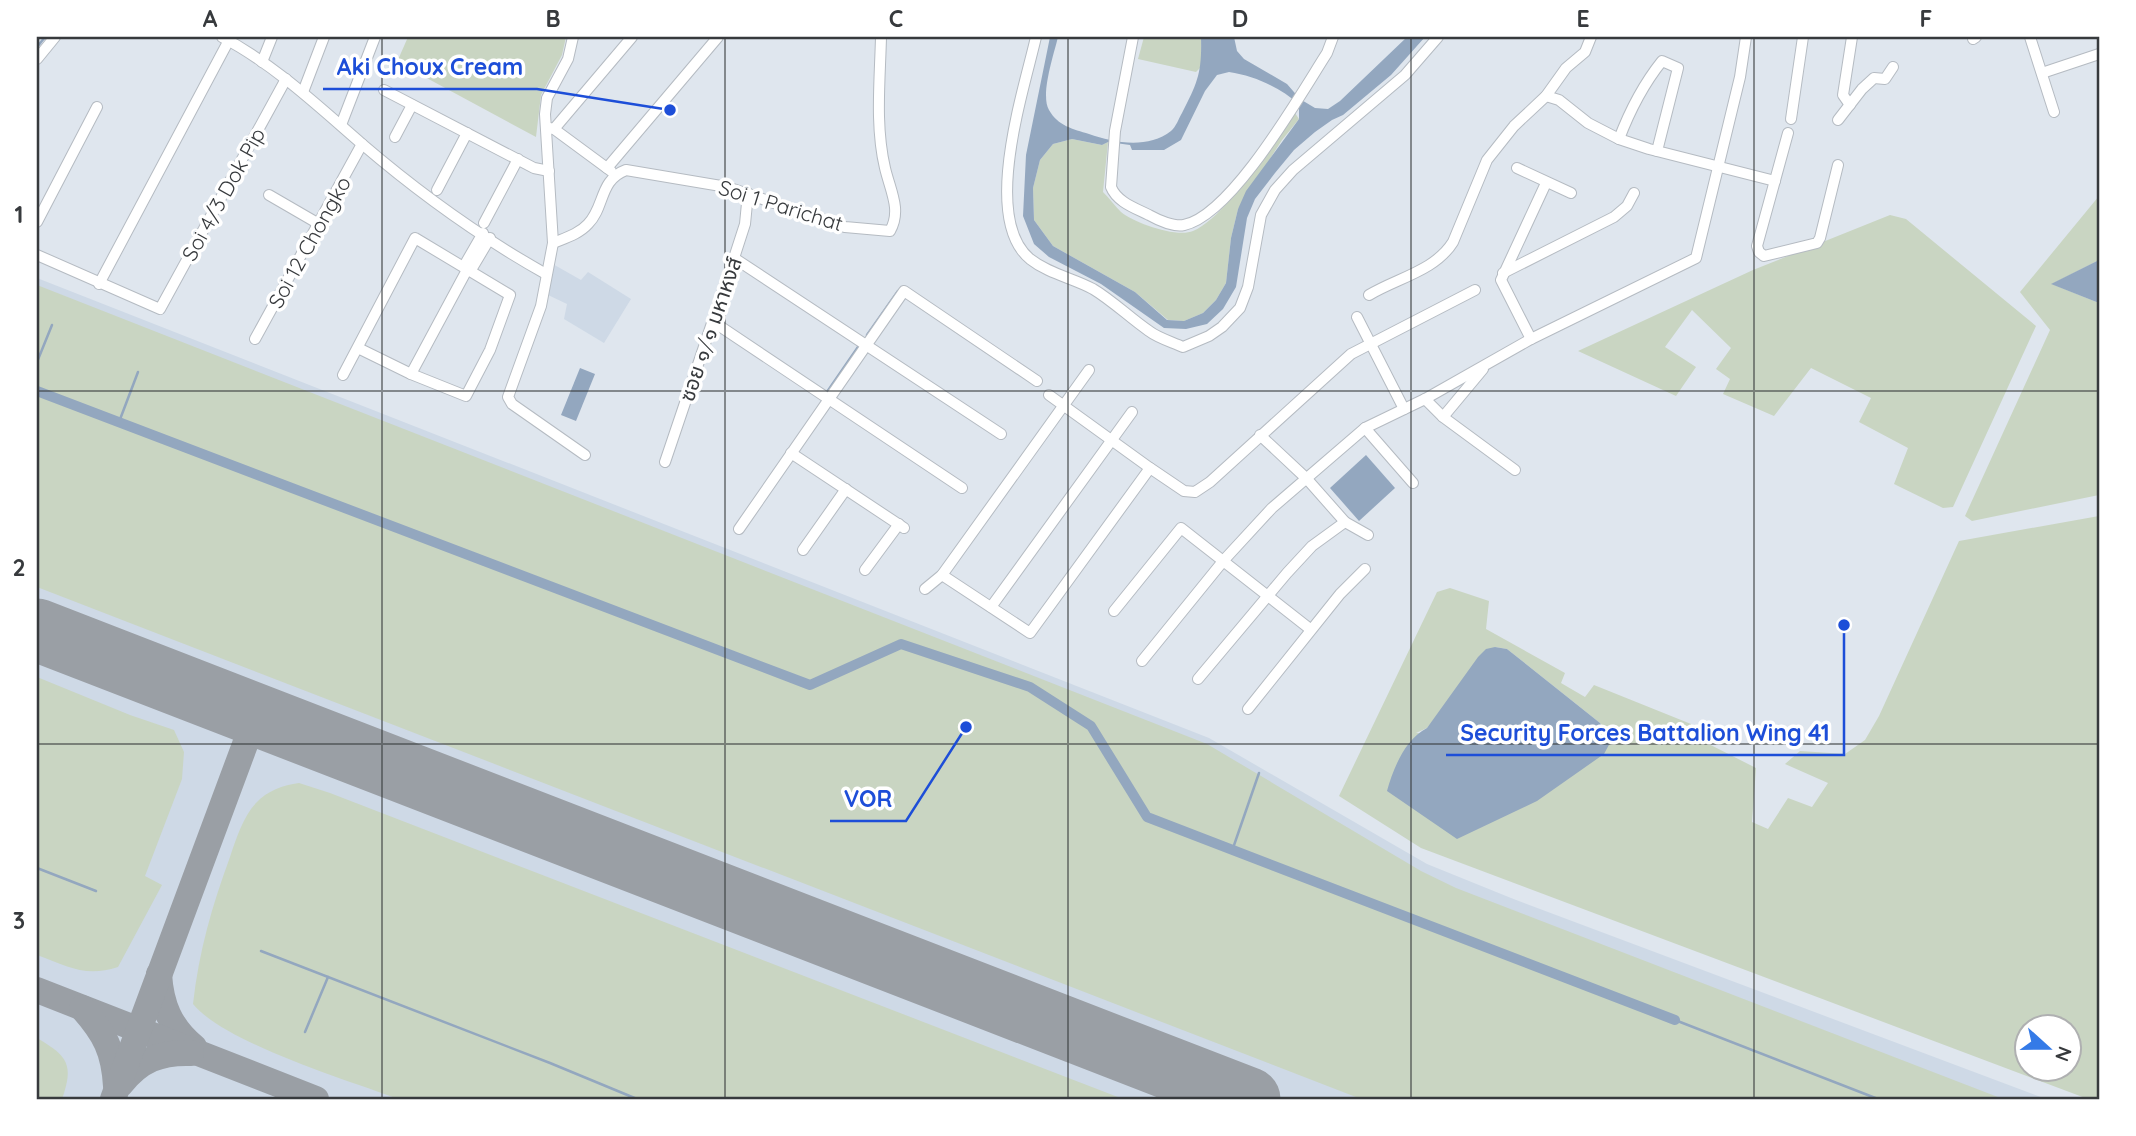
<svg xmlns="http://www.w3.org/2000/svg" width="2136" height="1136" viewBox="0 0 2136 1136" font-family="Quicksand,'Noto Sans Thai',sans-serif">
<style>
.built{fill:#ced9e6}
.green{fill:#c9d5c2;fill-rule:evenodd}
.water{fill:#93a7bf;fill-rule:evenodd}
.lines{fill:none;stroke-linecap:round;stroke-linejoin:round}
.stream{stroke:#93a7bf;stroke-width:2.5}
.canal{stroke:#93a7bf;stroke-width:10}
.taxiway{stroke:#9a9fa5;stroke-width:26}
.runway{stroke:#9a9fa5;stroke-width:63}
.street-casing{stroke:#b5bbc2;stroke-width:12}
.street{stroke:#fff;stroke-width:10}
.grid{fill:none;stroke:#373a3d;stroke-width:2;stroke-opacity:0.55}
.labels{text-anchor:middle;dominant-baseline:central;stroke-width:7;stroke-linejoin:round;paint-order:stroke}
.street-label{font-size:21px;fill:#373a3d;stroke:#fff}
.leader{fill:none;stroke:#1d4ed8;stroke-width:2.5}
.callout-dot{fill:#1d4ed8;stroke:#fff;stroke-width:2.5}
.callout-label{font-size:23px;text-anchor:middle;font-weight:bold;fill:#1d4ed8;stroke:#fff;stroke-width:7;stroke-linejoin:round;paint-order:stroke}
.neatline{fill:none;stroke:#373a3d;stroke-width:2.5}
.grid-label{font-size:23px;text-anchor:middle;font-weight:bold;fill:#373a3d}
</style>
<rect width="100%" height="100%" fill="#dfe6ee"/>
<g class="built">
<path d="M 551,263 L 581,280 L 588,272 L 631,299 L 604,343 L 564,319 L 567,304 L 546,294 Z"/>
<path d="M 37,278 L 1209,738 L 1427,864 L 1511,898 L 2046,1099 L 37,1099 Z"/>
</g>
<g class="green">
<path d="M 408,37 L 566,37 L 562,55 L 541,95 L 536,137 L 397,62 Z"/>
<path d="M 1144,37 L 1201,37 L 1202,66 L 1196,72 L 1138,59 Z"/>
<path d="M 1295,113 L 1299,119 L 1282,140 L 1238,209 L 1231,238 L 1226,283 L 1216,300 L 1203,313 L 1184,321 L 1168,320 L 1135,292 L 1053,246 L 1034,220 L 1033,188 L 1040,160 L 1053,144 L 1072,139 L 1102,145 L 1108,142 L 1103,192 C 1109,198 1115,206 1121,212 C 1134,223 1177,238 1193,231 C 1225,218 1274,142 1295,113 Z"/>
<path d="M 2099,196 L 2099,260 L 2052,284 L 2099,303 L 2099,495 L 1972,521 L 1965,516 L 2050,330 L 2020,292 Z"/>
<path d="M 1890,215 L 1906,219 L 2036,326 L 1953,507 L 1943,508 L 1894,484 L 1908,448 L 1859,422 L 1871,398 L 1811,368 L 1774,416 L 1723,394 L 1730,379 L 1716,369 L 1731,348 L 1692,310 L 1665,347 L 1696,367 L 1676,396 L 1578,351 L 1753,270 Z"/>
<path d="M 37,285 L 1207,744 L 1421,871 L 1456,888 L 2003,1099 L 1361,1099 L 37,587 Z"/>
<path d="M 2099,516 L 2099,1099 L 2088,1099 L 1421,848 L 1339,796 L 1437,592 L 1450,588 L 1489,601 L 1486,629 L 1565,673 L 1561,683 L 1585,697 L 1594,685 L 1691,724 L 1691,735 L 1756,768 L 1752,822 L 1768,829 L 1788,798 L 1812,807 L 1828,783 L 1785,764 L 1800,751 L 1845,754 L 1865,740 L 1879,716 L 1959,541 ZM 1495,647 L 1507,649 L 1600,723 L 1611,741 L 1416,733 L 1427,728 ZM 2028,1028 L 2070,1028 L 2070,1070 L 2028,1070 Z"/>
<path d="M 37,677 L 130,715 L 174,730 L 184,752 L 182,779 L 145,876 L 162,885 L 118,967 C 85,978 68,966 37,955 Z"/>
<path d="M 299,783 L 330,793 L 1123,1099 L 398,1099 C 347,1080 225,1043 193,1004 C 199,951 212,906 230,857 C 236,839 243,817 256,803 C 267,791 283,785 299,783 Z"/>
<path d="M 37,1038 C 68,1056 74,1065 62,1099 L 37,1099 Z"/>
</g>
<g class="water">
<path d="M 1050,37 L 1058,37 C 1054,54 1040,95 1049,110 C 1058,126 1073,129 1089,134 C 1114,143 1148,149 1171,131 C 1176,127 1179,118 1182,113 C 1198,82 1202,72 1201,37 L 1234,37 L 1237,51 L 1244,59 L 1287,84 L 1300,99 L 1315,108 L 1328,109 L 1340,101 L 1407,37 L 1425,37 L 1391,75 L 1343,115 L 1332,120 L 1315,132 L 1294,150 L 1275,173 L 1255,199 L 1247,218 L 1236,287 L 1223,309 L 1207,324 L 1186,329 L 1164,328 L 1101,284 L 1049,257 L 1034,244 L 1023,216 L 1026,155 ZM 1229,72 C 1255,76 1279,87 1299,104 L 1299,119 L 1246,191 L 1238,209 L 1231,238 L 1226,283 L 1216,300 L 1203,313 L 1184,321 L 1167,320 L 1135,292 L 1053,246 L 1034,220 L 1033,188 L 1040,160 L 1053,144 L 1072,139 L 1102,145 L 1108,142 L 1130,145 L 1132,150 L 1164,150 L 1181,140 L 1205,91 L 1217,75 Z"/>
<path d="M 2099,260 L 2099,303 L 2051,284 Z"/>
<path d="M 580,368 L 595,374 L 576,421 L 561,415 Z"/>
<path d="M 1366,455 L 1395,488 L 1359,521 L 1330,488 Z"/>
<path d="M 1495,647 L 1507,649 L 1600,723 L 1611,741 L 1604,754 L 1537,801 L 1457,839 L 1387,791 C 1393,769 1405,739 1427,728 L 1478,657 L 1486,649 Z"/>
</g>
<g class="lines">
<g class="stream">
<path d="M 37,47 L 45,37"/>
<path d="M 867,335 L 898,291"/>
<path d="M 37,362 L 52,325"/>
<path d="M 827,392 L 858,347"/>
<path d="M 119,422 L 138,372"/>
<path d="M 1232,851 L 1259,773"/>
<path d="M 37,868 L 96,891"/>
<path d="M 261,951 L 550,1063 L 637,1099"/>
<path d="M 1675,1020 L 1878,1099"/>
<path d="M 305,1032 L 328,977"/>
</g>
<path class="canal" d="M 37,391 L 810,685 L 901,644 L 1030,687 L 1091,726 L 1147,817 L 1675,1020"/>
<g class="taxiway">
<path d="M 159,974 C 161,1005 170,1027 194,1047"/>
<path d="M 37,990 L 316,1099"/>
<path d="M 82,1008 C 105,1034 114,1051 116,1086"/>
<path d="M 121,1084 C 140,1060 160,1052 191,1053"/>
<path d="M 113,1099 L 256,715"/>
</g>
<path class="runway" d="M 37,630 L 1249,1099"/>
<g class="street-casing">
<g id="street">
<path d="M 222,37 C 275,65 318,106 362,144 C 418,192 482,238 546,274"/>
<path d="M 573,37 L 568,59 L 547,98 L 545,114 L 553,243 L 541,306 L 508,397 L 512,404 L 585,455"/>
<path d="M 1036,37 C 1024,90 981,218 1030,259 C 1049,274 1073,278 1093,289 C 1113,301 1130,318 1149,331 C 1158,338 1172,342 1183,347 L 1209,336 L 1222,327 L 1240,308 L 1248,287 L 1261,215 L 1275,190 L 1293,170 L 1405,75 L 1438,37"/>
<path d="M 1133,37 L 1115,131 L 1111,187 C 1117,202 1135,208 1149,215 C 1158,220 1174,227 1184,225 C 1232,215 1300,95 1327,53 L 1333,37"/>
<path d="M 2030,37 L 2054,112"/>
<path d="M 1973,39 L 1976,37"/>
<path d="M 37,59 L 55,37"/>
<path d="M 262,62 L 272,37"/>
<path d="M 2042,73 L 2099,54"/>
<path d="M 384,90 L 534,168 L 549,171"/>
<path d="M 303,92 L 324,37"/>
<path d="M 1546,96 L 1559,100 L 1588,123 L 1619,139 L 1649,149 L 1775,181"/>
<path d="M 1850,105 L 1843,95 L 1852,37"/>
<path d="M 1791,119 L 1803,37"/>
<path d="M 1838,120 L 1862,89 L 1874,78 L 1885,79 L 1893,67"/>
<path d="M 341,125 L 375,37"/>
<path d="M 549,128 L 554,129 L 611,171"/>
<path d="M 554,129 L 632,37"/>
<path d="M 1788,133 L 1757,246 L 1759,252 L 1764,256 L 1817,243 L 1820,238 L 1838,165"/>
<path d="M 395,137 L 412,105"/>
<path d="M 1619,139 C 1630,110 1642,86 1662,61 L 1678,68 L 1657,151"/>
<path d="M 607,168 L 718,37"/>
<path d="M 1517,168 L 1571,193"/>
<path d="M 437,190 L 467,133"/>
<path d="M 269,195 L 319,224"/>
<path d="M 37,222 L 97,107"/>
<path d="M 484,223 L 518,159"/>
<path d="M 553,243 C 565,238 579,234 588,224 C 605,207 599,180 626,170 L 727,187 L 845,227 L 890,231 C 902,210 890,190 885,168 C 875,126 880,80 881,37"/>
<path d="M 37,255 L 160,309 L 286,79"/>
<path d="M 734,258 L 1001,434"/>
<path d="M 464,266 L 483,233"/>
<path d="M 471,270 L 490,238"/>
<path d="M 1503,273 L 1614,217 L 1627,206 L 1634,193"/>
<path d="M 99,284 L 229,40"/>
<path d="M 1369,295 C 1397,278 1435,271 1453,242 L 1487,160 L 1514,126 L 1546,96 L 1566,68 L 1585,52 L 1591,37"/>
<path d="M 1357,317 L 1404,409"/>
<path d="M 712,321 L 962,488"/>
<path d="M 255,339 L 362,144"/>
<path d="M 1531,339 L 1501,280 L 1546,183"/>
<path d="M 411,374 L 468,268"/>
<path d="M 343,375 L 415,238 L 510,295 L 490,350 L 466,396 L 411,374 L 358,348"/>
<path d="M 1049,395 L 1150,468 L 1184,491 L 1195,492 L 1210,482 L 1351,354 L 1475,290"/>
<path d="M 1425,399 L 1443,417 L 1515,470"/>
<path d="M 1443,417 L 1483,369"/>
<path d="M 1365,428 L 1413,483"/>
<path d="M 1260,435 L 1307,479 L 1345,522 L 1368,535"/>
<path d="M 791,453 L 904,528"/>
<path d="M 665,462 L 734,258 L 745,224 L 748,193"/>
<path d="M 739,529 L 904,291 L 1037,381"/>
<path d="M 803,550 L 846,489"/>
<path d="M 865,570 L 899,524"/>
<path d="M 942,575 L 1030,633 L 1150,468"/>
<path d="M 925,589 L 942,575 L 1089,370"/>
<path d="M 991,607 L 1132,412"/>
<path d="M 1114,611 L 1181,528 L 1310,629"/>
<path d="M 1142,661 L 1224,560 L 1272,508 L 1365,428 L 1425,399 L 1531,339 L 1696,258 L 1740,77 L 1746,37"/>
<path d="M 1198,679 L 1287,573 L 1312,546 L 1345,522"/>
<path d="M 1248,709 L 1340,594 L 1365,569"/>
</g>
</g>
<use href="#street" class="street"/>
</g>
<path class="grid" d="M 382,37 L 382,1099M 725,37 L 725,1099M 1068,37 L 1068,1099M 1411,37 L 1411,1099M 1754,37 L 1754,1099M 37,391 L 2099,391M 37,744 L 2099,744"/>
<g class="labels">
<g class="street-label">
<text transform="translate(223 194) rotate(-61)">Soi 4/3 Dok Pip</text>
<text transform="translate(781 205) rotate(17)">Soi 1 Parichat</text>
<text transform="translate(309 242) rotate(-61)">Soi 12 Chongko</text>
<text transform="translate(710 329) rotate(-71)">ซอย ๑/๑ มหาหงส์</text>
</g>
</g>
<path class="leader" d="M670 110L537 89H323M1844 625L1844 755H1446M966 727L906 821H830"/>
<g class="callout-dot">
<circle cx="670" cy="110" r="7"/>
<circle cx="1844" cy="625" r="7"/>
<circle cx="966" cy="727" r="7"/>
</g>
<g class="callout-label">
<text x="430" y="75">Aki Choux Cream</text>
<text x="1645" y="741">Security Forces Battalion Wing 41</text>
<text x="868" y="807">VOR</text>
</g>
<rect width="2136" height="1136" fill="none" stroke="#ffffff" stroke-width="77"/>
<g transform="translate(2048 1048) rotate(111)"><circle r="33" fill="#ffffff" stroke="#afb0b1" stroke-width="2"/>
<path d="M0-5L12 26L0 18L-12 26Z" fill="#347ae7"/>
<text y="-10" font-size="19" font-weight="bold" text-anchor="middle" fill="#373a3d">N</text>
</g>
<rect x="38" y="38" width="2060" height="1060" class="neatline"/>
<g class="grid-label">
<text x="210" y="27">A</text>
<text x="553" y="27">B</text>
<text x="896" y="27">C</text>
<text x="1240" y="27">D</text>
<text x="1583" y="27">E</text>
<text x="1926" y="27">F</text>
<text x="19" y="223">1</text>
<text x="19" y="576">2</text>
<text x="19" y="929">3</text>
</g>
</svg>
